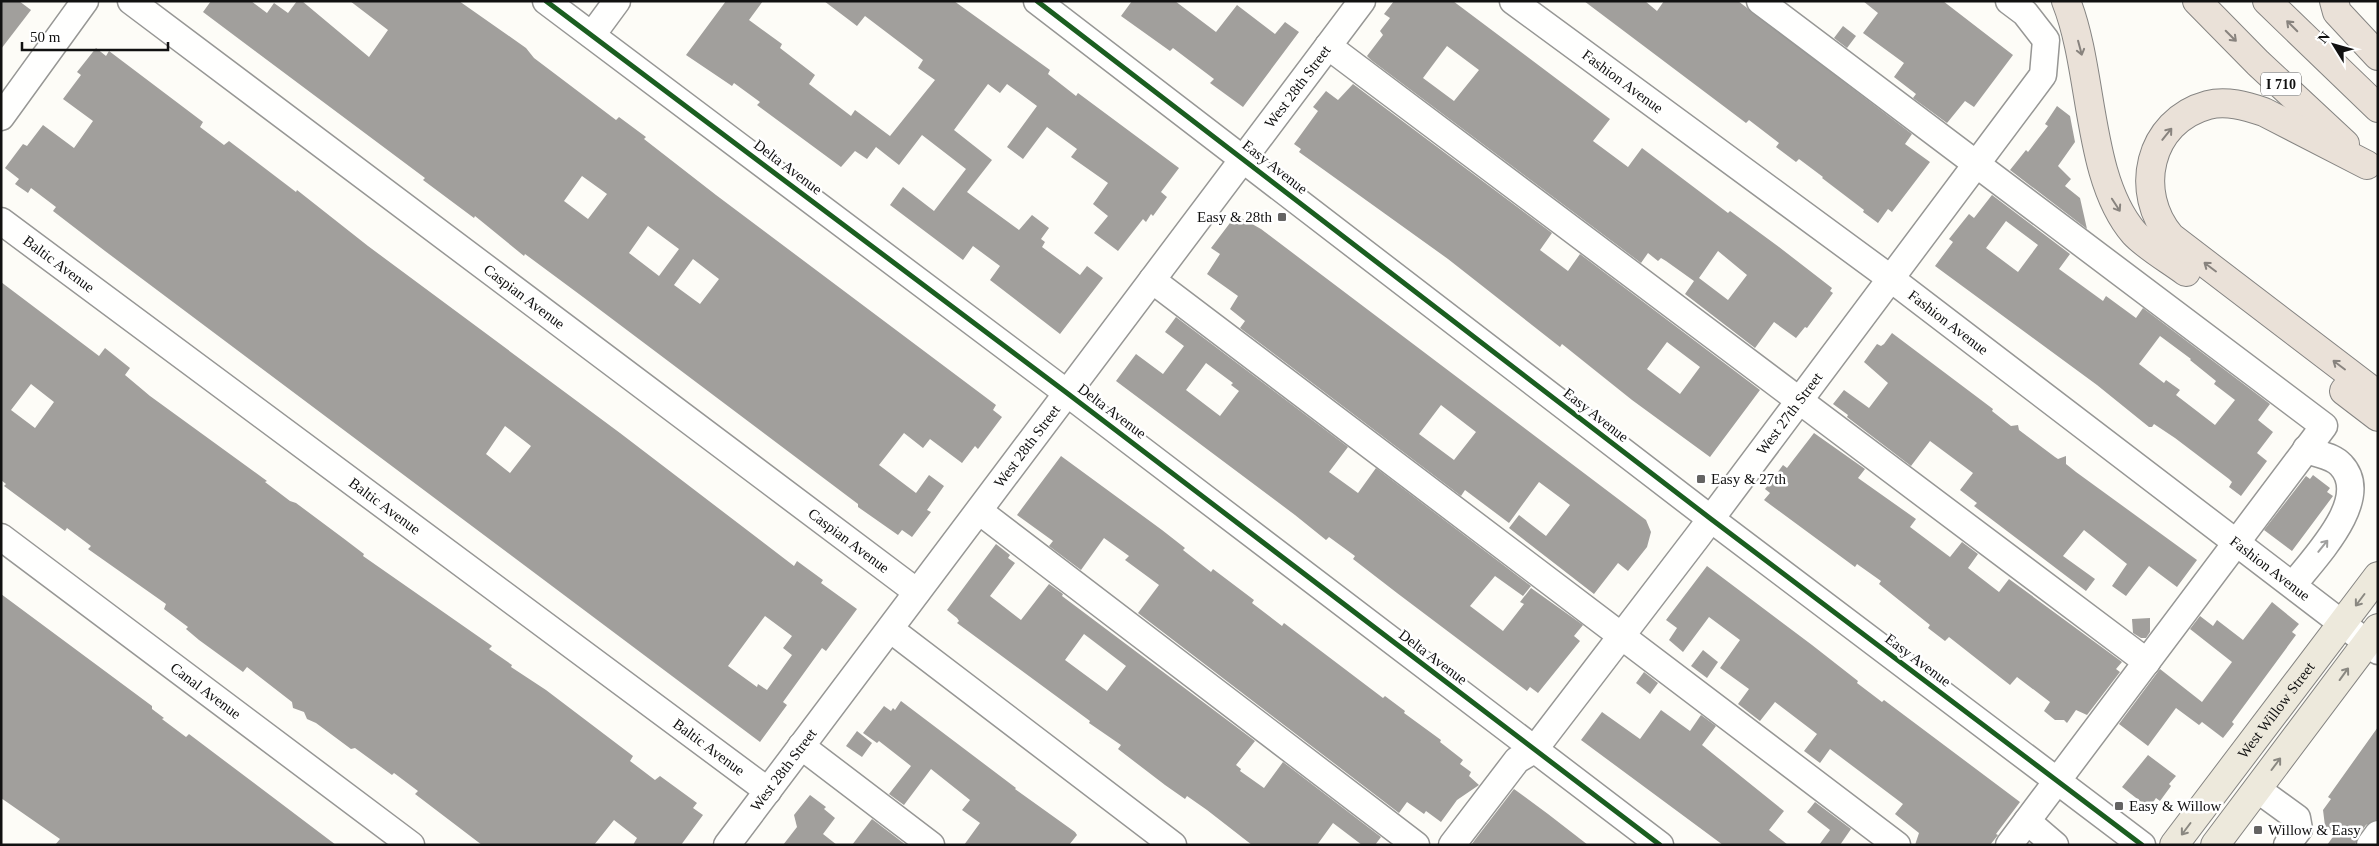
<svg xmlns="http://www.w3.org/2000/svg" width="2379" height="846" viewBox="0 0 2379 846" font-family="'Times New Roman',serif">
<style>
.building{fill:#a19f9c;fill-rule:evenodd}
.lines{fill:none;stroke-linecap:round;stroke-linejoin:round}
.minor-casing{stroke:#979795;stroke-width:29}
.major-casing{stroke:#858482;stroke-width:30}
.highway-casing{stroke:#858482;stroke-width:30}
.minor{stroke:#fffffe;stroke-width:26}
.major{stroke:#ede9dc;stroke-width:28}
.highway{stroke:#eae1d8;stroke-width:28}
.cycleway-casing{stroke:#fff;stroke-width:8}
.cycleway{stroke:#1b5e20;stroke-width:5}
.oneway{stroke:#88837e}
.oneway2{stroke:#a0a09f}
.oneway3{stroke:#8a8881}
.poi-dot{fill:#646362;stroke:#fff;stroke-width:2}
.labels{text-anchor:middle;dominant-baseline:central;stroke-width:5;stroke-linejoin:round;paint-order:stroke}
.shield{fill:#fff;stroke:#585858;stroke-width:1}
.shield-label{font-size:14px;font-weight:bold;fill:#111}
.street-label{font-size:15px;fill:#111;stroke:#fff}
.poi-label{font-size:15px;fill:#111;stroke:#fff;text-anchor:start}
</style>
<rect width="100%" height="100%" fill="#fdfcf7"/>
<g class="building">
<path d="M 1,1 L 19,1 L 31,10 L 1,49 Z"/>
<path d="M 211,1 L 251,1 L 267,13 L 274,3 L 288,13 L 297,1 L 302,1 L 369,57 L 388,30 L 350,1 L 459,1 L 526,48 L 534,58 L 616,120 L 619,117 L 646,137 L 644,139 L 716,195 L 996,405 L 993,410 L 1002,417 L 978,449 L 975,446 L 962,463 L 930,439 L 923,448 L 904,433 L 879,465 L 916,493 L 929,475 L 944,486 L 927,510 L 931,512 L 912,537 L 902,530 L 898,535 L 858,507 L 858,504 L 583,297 L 525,254 L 524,256 L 475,216 L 474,218 L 423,180 L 425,178 L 203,12 ZM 582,176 L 607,194 L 588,219 L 564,201 ZM 648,226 L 679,249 L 659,276 L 629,253 ZM 693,259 L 719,279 L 700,304 L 674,285 Z"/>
<path d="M 726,1 L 763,1 L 749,20 L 782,44 L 780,48 L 815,75 L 809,84 L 851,116 L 855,110 L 890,136 L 935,80 L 918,68 L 923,60 L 865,16 L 857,26 L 824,1 L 954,1 L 1050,70 L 1048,74 L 1076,96 L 1078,93 L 1179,168 L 1161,192 L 1167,197 L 1153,216 L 1151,214 L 1146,222 L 1143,219 L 1118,251 L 1094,233 L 1108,216 L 1093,204 L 1108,183 L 1071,157 L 1077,149 L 1047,127 L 1023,159 L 1007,147 L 1037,106 L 1007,84 L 1000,93 L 988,84 L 954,130 L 992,160 L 967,192 L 1019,230 L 1032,215 L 1049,228 L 1041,239 L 1045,242 L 1042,247 L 1080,275 L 1087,266 L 1103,278 L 1060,334 L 990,280 L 1000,266 L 973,246 L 963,260 L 890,205 L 903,187 L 934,211 L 966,169 L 922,135 L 899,165 L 876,147 L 867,159 L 855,151 L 841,167 L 757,105 L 760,102 L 734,83 L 732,86 L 686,55 Z"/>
<path d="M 1132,1 L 1175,1 L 1216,32 L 1237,5 L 1275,34 L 1285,22 L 1299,32 L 1243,107 L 1210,83 L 1214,79 L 1173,48 L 1170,51 L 1121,16 Z"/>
<path d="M 1394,1 L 1453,1 L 1610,119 L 1593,141 L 1628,167 L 1642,148 L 1728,213 L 1730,211 L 1779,247 L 1832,288 L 1830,291 L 1833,293 L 1807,328 L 1805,327 L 1796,338 L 1774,322 L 1755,348 L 1685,294 L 1694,281 L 1666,261 L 1661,258 L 1658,261 L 1648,253 L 1641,263 L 1371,60 L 1367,56 L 1383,35 L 1380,31 L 1390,18 L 1384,14 ZM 1447,46 L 1479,70 L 1454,101 L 1423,78 ZM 1718,251 L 1747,275 L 1728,300 L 1699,278 Z"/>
<path d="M 1584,1 L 1645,1 L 1657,11 L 1664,1 L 1738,1 L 1912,134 L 1905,144 L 1930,162 L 1892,212 L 1888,209 L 1878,223 L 1863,212 L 1864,210 L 1822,178 L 1823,177 L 1799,159 L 1796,162 L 1776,147 L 1779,143 L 1749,120 L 1746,123 Z"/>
<path d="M 1863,1 L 1943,1 L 2013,55 L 1974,107 L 1965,101 L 1947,123 L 1913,98 L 1916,94 L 1894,77 L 1904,63 L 1863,33 L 1878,13 Z"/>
<path d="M 1843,26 L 1856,36 L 1847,48 L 1834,38 Z"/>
<path d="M 96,48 L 106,56 L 109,51 L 203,122 L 200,127 L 224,145 L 229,141 L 296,192 L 297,190 L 368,246 L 620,433 L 794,566 L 797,561 L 823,580 L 821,583 L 857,609 L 826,651 L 822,648 L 783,702 L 787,705 L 760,742 L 105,251 L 53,211 L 56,207 L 31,188 L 28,193 L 15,184 L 19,179 L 5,168 L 23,144 L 27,146 L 43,125 L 74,148 L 93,121 L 63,99 L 81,75 L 77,72 ZM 505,426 L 531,446 L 510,473 L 486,454 ZM 765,616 L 792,636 L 783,648 L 792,655 L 767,690 L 758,684 L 757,687 L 728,666 Z"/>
<path d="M 1353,84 L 1552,233 L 1540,250 L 1568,271 L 1580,254 L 1760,390 L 1710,457 L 1632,400 L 1562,344 L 1560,347 L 1448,259 L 1299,152 L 1301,149 L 1294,144 L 1318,111 L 1313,107 L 1326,91 L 1338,100 ZM 1667,342 L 1700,367 L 1680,394 L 1647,369 Z"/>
<path d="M 2057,106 L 2070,116 L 2075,142 L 2058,166 L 2071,179 L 2065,186 L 2080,198 L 2087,229 L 2010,170 L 2026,150 L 2028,152 L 2048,126 L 2045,124 Z"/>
<path d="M 1992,195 L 2070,254 L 2059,269 L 2103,301 L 2106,296 L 2136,318 L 2143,308 L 2270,404 L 2258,420 L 2273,432 L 2257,453 L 2267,461 L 2241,496 L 2229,487 L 2232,482 L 2229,479 L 2175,438 L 2154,424 L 2152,427 L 2149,427 L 2097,385 L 1935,266 L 1953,242 L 1949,239 L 1969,214 L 1974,218 ZM 2006,221 L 2038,245 L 2018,272 L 1986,248 ZM 2160,336 L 2191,359 L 2190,360 L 2216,381 L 2214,384 L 2235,400 L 2215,425 L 2176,395 L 2180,390 L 2166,380 L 2164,383 L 2139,364 Z"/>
<path d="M 1236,215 L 1261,229 L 1646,520 L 1651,532 L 1647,547 L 1628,571 L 1618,563 L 1594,594 L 1509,528 L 1519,515 L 1546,536 L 1570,505 L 1539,482 L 1509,523 L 1465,490 L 1461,496 L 1240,328 L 1245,321 L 1230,309 L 1238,296 L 1207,274 L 1220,254 L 1211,248 ZM 1441,405 L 1476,432 L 1454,460 L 1419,434 Z"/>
<path d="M 1,282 L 99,356 L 105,348 L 130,368 L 125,375 L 150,396 L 267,481 L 265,482 L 290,501 L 296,503 L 343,538 L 364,554 L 363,556 L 492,646 L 489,649 L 512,665 L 511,667 L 546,690 L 633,756 L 630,761 L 655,780 L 660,776 L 697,803 L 693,808 L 703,815 L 681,845 L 633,845 L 637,838 L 614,820 L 594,845 L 482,845 L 415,794 L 418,791 L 394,773 L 392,775 L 355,748 L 351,749 L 316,723 L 307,719 L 304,712 L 293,708 L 292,702 L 247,667 L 243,672 L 199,640 L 186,629 L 188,627 L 164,609 L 166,604 L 88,549 L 91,546 L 67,528 L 65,531 L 4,486 L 6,484 L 1,480 ZM 31,384 L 54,402 L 35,428 L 11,410 Z"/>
<path d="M 1176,317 L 1348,447 L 1329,472 L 1358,493 L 1376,468 L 1531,586 L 1523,596 L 1495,576 L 1470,606 L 1503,631 L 1524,604 L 1520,602 L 1531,588 L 1583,625 L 1574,636 L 1580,641 L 1538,693 L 1530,687 L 1527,691 L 1397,593 L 1353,559 L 1355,556 L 1329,537 L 1326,540 L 1295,515 L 1116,381 L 1136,354 L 1163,374 L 1184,346 L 1165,332 ZM 1206,363 L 1233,383 L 1231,385 L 1239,391 L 1220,416 L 1186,390 Z"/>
<path d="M 1892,333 L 1993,409 L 1992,411 L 2011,426 L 2018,425 L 2019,430 L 2055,457 L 2058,459 L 2066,456 L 2066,464 L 2076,472 L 2197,560 L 2177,587 L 2149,566 L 2126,596 L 2112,586 L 2127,564 L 2084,530 L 2063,556 L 2095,579 L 2086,591 L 1974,506 L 1977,503 L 1960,490 L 1973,473 L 1930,441 L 1911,466 L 1847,417 L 1848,415 L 1833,404 L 1844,390 L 1869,408 L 1888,383 L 1864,362 L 1877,344 L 1881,346 L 1884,344 Z"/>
<path d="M 1814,433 L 1865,469 L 1858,478 L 1916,519 L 1910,527 L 1950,557 L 1962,542 L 1978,554 L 1968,568 L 1999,592 L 2009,579 L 2122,662 L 2116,669 L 2120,672 L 2087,715 L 2076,710 L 2067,723 L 2064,720 L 2055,720 L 2044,711 L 2050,702 L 2017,677 L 2010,685 L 1949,637 L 1945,641 L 1928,628 L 1930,625 L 1879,584 L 1881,581 L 1857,564 L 1855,567 L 1764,500 L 1770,493 L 1765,489 L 1783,465 L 1787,468 Z"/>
<path d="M 1061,456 L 1162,530 L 1185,548 L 1183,550 L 1211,572 L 1213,569 L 1254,600 L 1252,603 L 1282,626 L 1284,623 L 1383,698 L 1385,696 L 1405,711 L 1404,713 L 1441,740 L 1440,742 L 1463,760 L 1460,764 L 1471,772 L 1469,776 L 1479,785 L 1457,800 L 1441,822 L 1426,811 L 1424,814 L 1407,802 L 1399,813 L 1138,613 L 1159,585 L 1125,560 L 1129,556 L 1104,538 L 1081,570 L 1049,546 L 1053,541 L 1017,515 Z"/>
<path d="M 2313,475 L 2330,488 L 2327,492 L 2333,496 L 2292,551 L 2264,530 L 2306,476 L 2310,479 Z"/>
<path d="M 996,544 L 1010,555 L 1008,558 L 1015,563 L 990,596 L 1021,620 L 1049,584 L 1063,594 L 1062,596 L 1255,741 L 1236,765 L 1241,769 L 1240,771 L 1264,788 L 1283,762 L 1381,837 L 1375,845 L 1362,845 L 1333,823 L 1317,845 L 1252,845 L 1207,810 L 1187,796 L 1185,799 L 1165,785 L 1118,749 L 1121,745 L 1089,723 L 1090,721 L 957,623 L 959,621 L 957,618 L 947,610 ZM 1084,634 L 1126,666 L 1107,691 L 1065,660 Z"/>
<path d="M 1707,566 L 1812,645 L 1858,681 L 1857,683 L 1882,702 L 1884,700 L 2020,802 L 1996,834 L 1998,835 L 1990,845 L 1915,845 L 1919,833 L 1895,814 L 1903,804 L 1830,749 L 1820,763 L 1804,751 L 1817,734 L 1775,702 L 1760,721 L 1738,704 L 1749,689 L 1720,668 L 1740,640 L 1709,617 L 1683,652 L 1669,640 L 1677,628 L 1666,620 Z"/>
<path d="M 1,594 L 152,706 L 152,709 L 164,718 L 162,719 L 186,737 L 189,734 L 336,845 L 55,845 L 60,839 L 1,798 Z"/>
<path d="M 2272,602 L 2299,624 L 2292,632 L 2296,635 L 2232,722 L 2234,724 L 2223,738 L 2202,722 L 2199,725 L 2176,708 L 2148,746 L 2119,724 L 2160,669 L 2202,702 L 2232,662 L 2190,629 L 2200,616 L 2213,626 L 2217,620 L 2243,640 Z"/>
<path d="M 2150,618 L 2150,632 L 2146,638 L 2141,638 L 2133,633 L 2132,619 Z"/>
<path d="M 1703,650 L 1718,662 L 1707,678 L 1691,666 Z"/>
<path d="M 1644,672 L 1658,683 L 1650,694 L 1636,683 Z"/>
<path d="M 901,701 L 1016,788 L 1015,789 L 1075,832 L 1077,835 L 1069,845 L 964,845 L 980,823 L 962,810 L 970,800 L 931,769 L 904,805 L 889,794 L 911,766 L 879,741 L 877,743 L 863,733 L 884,706 L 891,711 L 893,708 L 895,710 Z"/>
<path d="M 1661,710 L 1690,731 L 1701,715 L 1716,726 L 1702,745 L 1784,811 L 1769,830 L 1788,845 L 1723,845 L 1581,740 L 1602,712 L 1640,739 Z"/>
<path d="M 2378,727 L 2378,819 L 2366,825 L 2358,836 L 2355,845 L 2327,845 L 2335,834 L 2325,826 L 2323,810 L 2331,799 L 2328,797 Z"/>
<path d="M 857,731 L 872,743 L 862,757 L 846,746 Z"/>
<path d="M 2148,755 L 2176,776 L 2169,784 L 2171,786 L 2160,801 L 2156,798 L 2149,808 L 2122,787 Z"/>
<path d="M 1514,789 L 1548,814 L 1588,845 L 1471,845 Z"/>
<path d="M 810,795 L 826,807 L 824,809 L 835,818 L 823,834 L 837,845 L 783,845 L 797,827 L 794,815 Z"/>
<path d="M 1815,802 L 1851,829 L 1840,845 L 1819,845 L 1830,830 L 1807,812 Z"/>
<path d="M 872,819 L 906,845 L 852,845 Z"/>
</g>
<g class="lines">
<g class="minor-casing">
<g id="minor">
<path id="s1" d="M 131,1 L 917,592"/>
<path d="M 546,1 L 1067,393 L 1660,845"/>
<path d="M 1037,1 L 1711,519 L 2142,845"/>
<path id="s2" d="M 1513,1 L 1890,278 L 2378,651"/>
<path d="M 1760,1 L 2324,426 L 2009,845"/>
<path d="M 592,35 L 617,1"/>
<path d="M 1328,46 L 2147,662"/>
<path d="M 1,117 L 85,1"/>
<path id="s3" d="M 1,221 L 768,791"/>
<path d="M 1152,280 L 1897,845"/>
<path d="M 979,511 L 1416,845"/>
<path id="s4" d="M 1,537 L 411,845"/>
<path d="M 2293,585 C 2314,558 2373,499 2341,465 C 2332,455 2317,455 2306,449"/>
<path d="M 890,629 L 1173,845"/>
<path d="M 801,746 L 931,845"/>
<path d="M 2257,789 L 2297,818 L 2299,829 L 2287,845"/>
<path d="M 2027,821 L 2055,845"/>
<path id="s5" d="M 727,845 L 1362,1"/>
<path id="s6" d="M 1452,845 L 1517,760 L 1534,750 L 1698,536 L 2043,75 L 2046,40 L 2025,13 L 2009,1"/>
<path d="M 2370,845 L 2378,834"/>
</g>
</g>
<g class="major-casing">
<g id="major">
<path id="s7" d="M 2174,845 L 2378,576"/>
<path d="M 2215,845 L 2378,628"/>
</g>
</g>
<g class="highway-casing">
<g id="highway">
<path d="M 2066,1 C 2094,71 2086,177 2134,233 C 2147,247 2170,260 2186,272"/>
<path d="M 2197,1 L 2258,63 L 2345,144"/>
<path d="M 2267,1 L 2378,108"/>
<path d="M 2334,1 L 2337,12 L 2378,56"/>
<path d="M 2367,165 L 2264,112 C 2246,106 2226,100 2208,105 C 2148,121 2133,193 2171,237 L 2378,395"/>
<path d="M 2344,391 L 2378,417"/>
</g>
</g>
<use href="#minor" class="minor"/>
<use href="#major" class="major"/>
<use href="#highway" class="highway"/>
<g class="cycleway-casing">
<g id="cycleway">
<path d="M 546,1 L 1067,393 L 1660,845"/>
<path d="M 1037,1 L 1711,519 L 2142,845"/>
</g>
</g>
<use href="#cycleway" class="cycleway"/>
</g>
<defs><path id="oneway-shaft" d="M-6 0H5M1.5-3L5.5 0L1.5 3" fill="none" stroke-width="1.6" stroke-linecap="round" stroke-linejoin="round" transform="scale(1.25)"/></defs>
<g class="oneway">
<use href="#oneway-shaft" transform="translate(2292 26) rotate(-135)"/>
<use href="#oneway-shaft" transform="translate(2231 36) rotate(45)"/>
<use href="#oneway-shaft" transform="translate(2080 48) rotate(75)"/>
<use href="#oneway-shaft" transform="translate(2167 134) rotate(-51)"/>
<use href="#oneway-shaft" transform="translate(2116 205) rotate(57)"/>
<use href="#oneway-shaft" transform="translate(2210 267) rotate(-143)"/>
<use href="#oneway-shaft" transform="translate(2339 365) rotate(-143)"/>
</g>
<use class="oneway2" href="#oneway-shaft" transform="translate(2323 546) rotate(-51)"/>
<g class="oneway3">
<use href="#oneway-shaft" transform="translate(2360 600) rotate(127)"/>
<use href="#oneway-shaft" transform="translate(2344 674) rotate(-54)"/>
<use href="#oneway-shaft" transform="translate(2276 764) rotate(-53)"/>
<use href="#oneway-shaft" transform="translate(2186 829) rotate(127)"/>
</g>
<g class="poi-dot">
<rect x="1277" y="212" width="10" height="10" rx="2.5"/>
<rect x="1696" y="474" width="10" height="10" rx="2.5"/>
<rect x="2114" y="801" width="10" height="10" rx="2.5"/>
<rect x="2253" y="825" width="10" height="10" rx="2.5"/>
</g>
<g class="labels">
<rect class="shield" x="2261" y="72.5" width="40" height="23" rx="4"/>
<g class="shield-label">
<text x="2281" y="84">I 710</text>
</g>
<g class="street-label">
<text stroke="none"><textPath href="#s2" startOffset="136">Fashion Avenue</textPath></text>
<text stroke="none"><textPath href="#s5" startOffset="949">West 28th Street</textPath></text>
<text transform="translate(788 167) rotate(37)">Delta Avenue</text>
<text transform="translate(1275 167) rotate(38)">Easy Avenue</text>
<text stroke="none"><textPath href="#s3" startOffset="72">Baltic Avenue</textPath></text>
<text stroke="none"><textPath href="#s1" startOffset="492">Caspian Avenue</textPath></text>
<text stroke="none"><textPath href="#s2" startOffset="541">Fashion Avenue</textPath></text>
<text transform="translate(1112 411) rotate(37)">Delta Avenue</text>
<text stroke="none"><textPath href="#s6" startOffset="549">West 27th Street</textPath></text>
<text transform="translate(1596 415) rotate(38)">Easy Avenue</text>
<text stroke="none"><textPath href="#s5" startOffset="499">West 28th Street</textPath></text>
<text stroke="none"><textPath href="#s3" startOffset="478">Baltic Avenue</textPath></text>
<text stroke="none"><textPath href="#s1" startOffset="898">Caspian Avenue</textPath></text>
<text stroke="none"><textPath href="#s2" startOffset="946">Fashion Avenue</textPath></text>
<text transform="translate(1433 657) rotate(37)">Delta Avenue</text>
<text transform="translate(1918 660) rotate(37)">Easy Avenue</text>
<text stroke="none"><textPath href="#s4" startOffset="256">Canal Avenue</textPath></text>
<text stroke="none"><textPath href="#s7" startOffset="169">West Willow Street</textPath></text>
<text stroke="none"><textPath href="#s3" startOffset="882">Baltic Avenue</textPath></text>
<text stroke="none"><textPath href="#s5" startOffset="94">West 28th Street</textPath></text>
</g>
<g class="poi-label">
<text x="1272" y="217" text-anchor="end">Easy &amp; 28th</text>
<text x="1711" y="479">Easy &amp; 27th</text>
<text x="2129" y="806">Easy &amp; Willow</text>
<text x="2268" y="830">Willow &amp; Easy</text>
</g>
</g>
<rect width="2379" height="846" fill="none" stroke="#111111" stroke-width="5"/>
<g transform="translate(2334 45) rotate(307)" stroke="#ffffff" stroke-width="4" paint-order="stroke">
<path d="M0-4L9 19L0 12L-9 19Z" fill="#111111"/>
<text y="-8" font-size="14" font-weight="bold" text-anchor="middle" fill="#111111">N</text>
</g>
<path d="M22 42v8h146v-8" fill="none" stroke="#111111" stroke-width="2.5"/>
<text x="30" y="42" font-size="15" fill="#111111" stroke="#ffffff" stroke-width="4" paint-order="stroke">50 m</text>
</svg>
